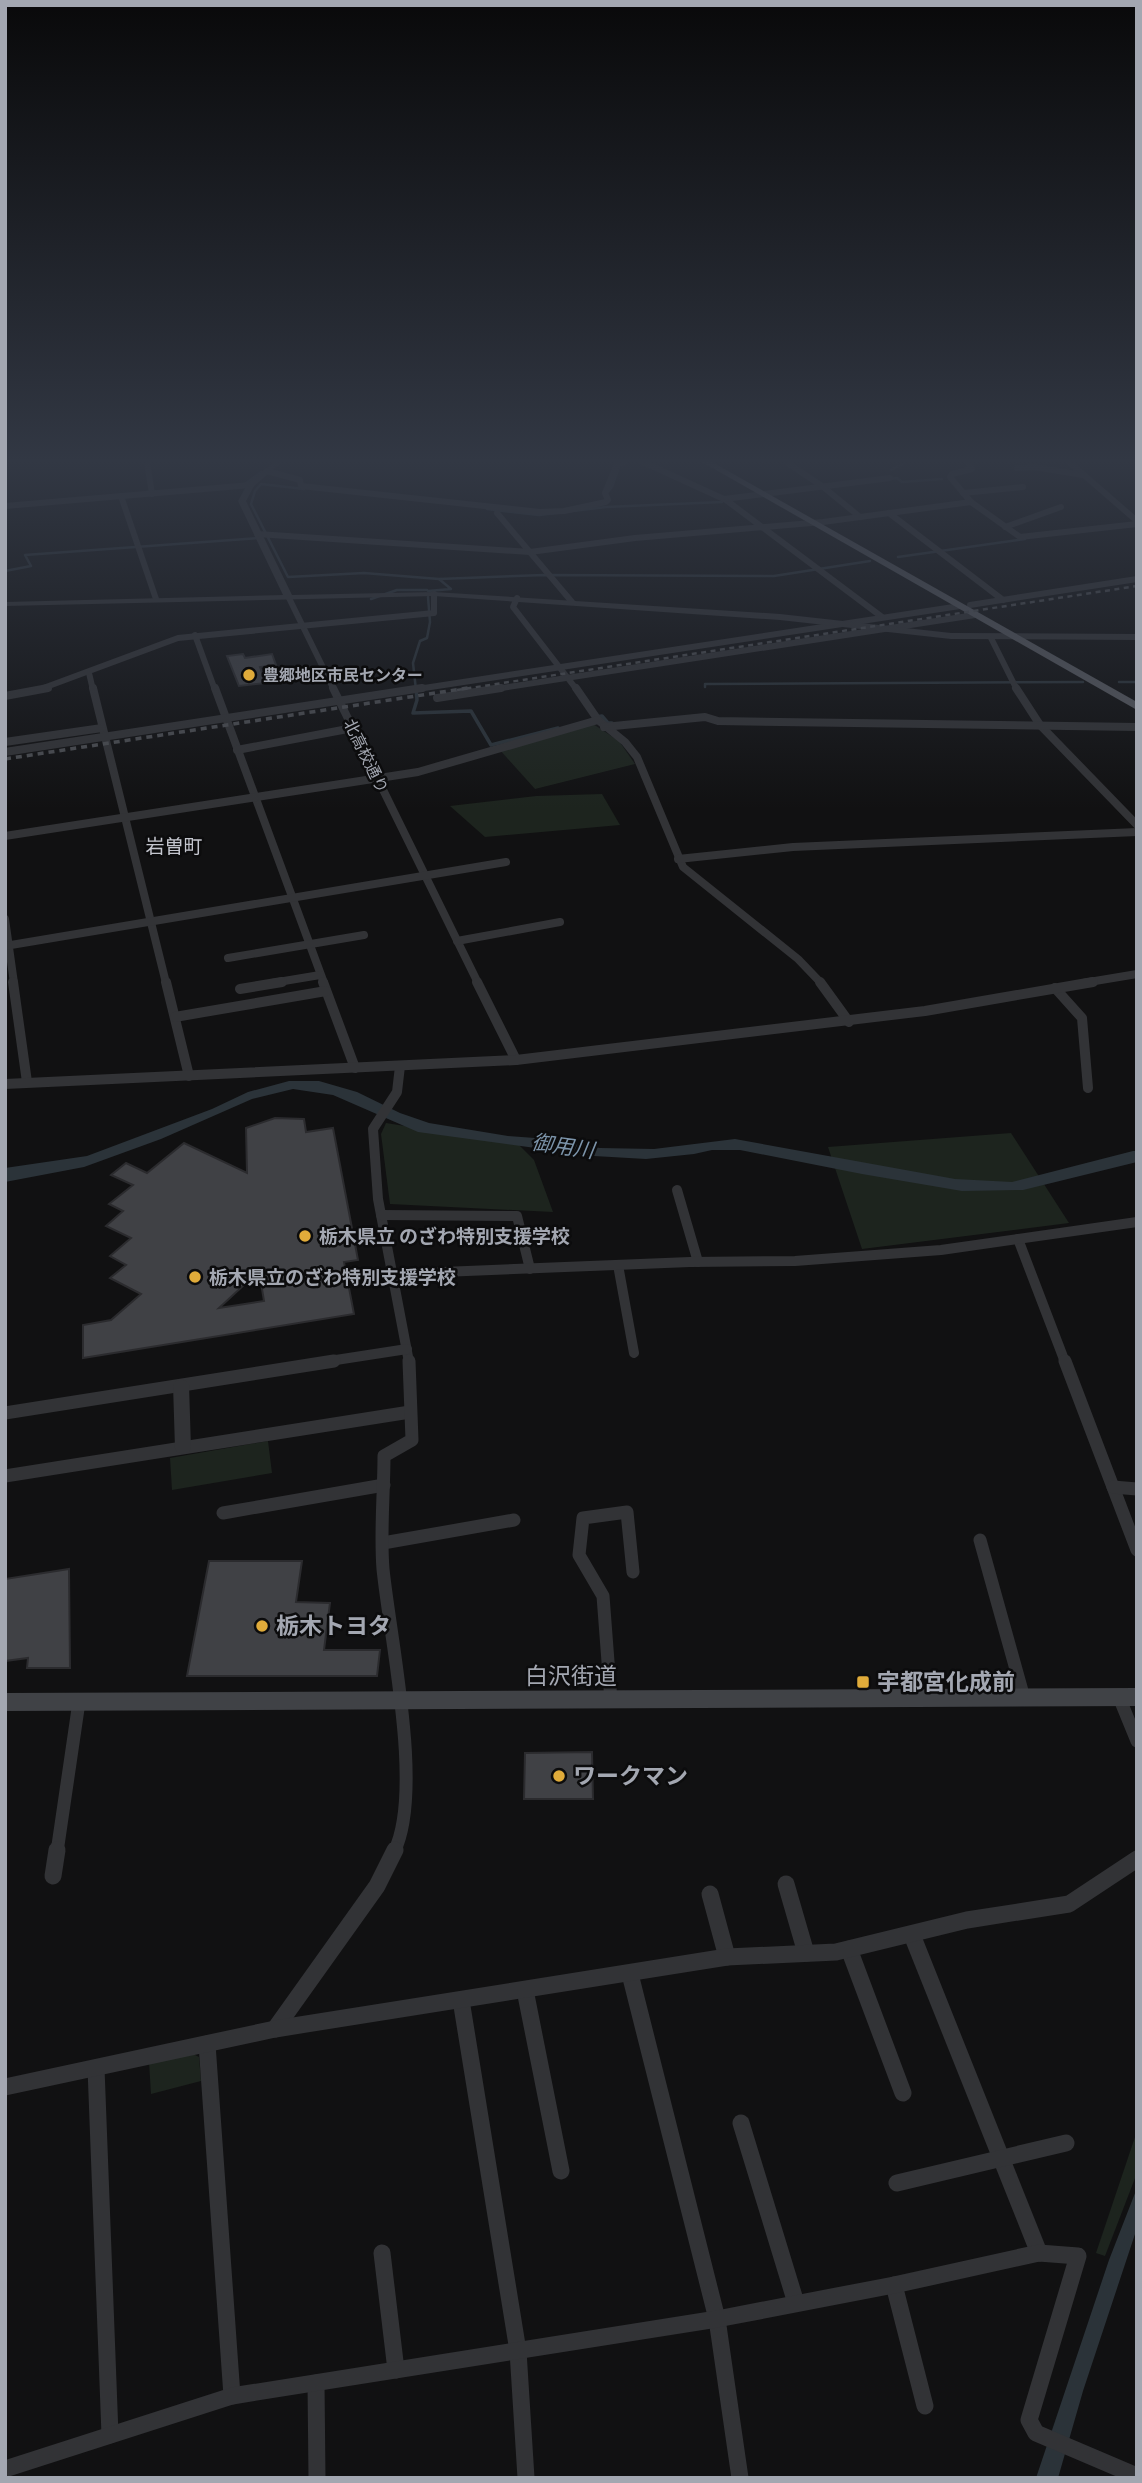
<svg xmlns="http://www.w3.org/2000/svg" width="1142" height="2483" viewBox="0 0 1142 2483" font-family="Poppins,'Noto Sans JP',sans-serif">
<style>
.green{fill:#1d241e}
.water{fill:#2b3339}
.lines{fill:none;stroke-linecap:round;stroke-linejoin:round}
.stream-far1{stroke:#2b3339;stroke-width:2.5}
.stream{stroke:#2b3339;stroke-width:3.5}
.building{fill:#404145;stroke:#2b2b2e;stroke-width:2;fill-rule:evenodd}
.minor-far4{stroke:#323336;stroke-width:6}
.minor-far3{stroke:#323336;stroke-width:8}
.minor-far2{stroke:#323336;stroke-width:10}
.minor-far1{stroke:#323336;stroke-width:13}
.minor{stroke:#323336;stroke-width:17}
.tertiary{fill:#323336;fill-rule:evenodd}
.secondary{fill:#404246;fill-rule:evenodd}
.trunk{fill:#56585e;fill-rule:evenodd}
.rail-far1{stroke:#4b4d51;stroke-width:2.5;stroke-dasharray:5 4.5;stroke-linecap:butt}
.rail{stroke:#4b4d51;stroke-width:3.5;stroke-dasharray:6 5;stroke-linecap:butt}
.poi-dot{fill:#e0ab3a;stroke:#0c0c0d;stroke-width:2.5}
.labels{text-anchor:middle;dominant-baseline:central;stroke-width:5;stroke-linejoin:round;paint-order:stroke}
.far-poi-label{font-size:16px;font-weight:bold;fill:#a3a7b1;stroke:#0c0c0d;text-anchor:start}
.far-street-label{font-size:16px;fill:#a3a7b1;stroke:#0c0c0d}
.far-quarter-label{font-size:19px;fill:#c4c6ce;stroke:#0c0c0d}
.poi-label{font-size:19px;font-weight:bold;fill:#a3a7b1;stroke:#0c0c0d;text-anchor:start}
.water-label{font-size:21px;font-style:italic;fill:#7c94aa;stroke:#0c0c0d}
.near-poi-label{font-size:23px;font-weight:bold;fill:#a3a7b1;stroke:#0c0c0d;text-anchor:start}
.near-street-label{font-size:23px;fill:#a3a7b1;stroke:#0c0c0d}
</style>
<rect width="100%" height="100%" fill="#111112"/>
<g class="green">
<path d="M 593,724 L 619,741 L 635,764 L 535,789 L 499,749 Z"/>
<path d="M 602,794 L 620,825 L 485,837 L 450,806 L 536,796 Z"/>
<path d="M 386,1123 L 518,1144 L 534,1160 L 553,1212 L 390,1204 L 381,1134 Z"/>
<path d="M 1011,1133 L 1069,1223 L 862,1249 L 828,1147 Z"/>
<path d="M 268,1441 L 272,1473 L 172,1490 L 170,1458 Z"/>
<path d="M 191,2053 L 199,2057 L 201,2081 L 151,2094 L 149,2062 Z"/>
<path d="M 1137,2131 L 1137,2173 L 1105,2256 L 1096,2253 Z"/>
</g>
<g class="water">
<path d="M 289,1081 L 319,1081 L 357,1092 L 400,1113 L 429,1123 L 508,1136 L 535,1138 L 600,1148 L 654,1149 L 735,1139 L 955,1179 L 1012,1182 L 1133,1151 L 1137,1151 L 1137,1162 L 1023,1190 L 962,1191 L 862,1174 L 740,1150 L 712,1150 L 694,1154 L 646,1159 L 594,1156 L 418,1132 L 333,1095 L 293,1089 L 252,1099 L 161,1139 L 84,1167 L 5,1182 L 5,1168 L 87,1156 L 212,1109 L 248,1092 Z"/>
<path d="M 1137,2188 L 1137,2228 L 1083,2391 L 1058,2478 L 1036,2478 L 1109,2260 Z"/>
</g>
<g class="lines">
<g class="stream-far1">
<path d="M 891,470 L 906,462"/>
<path d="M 890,479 L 897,478 L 902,482 L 942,479"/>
<path d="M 245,484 L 261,472"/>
<path d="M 304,489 L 261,484 L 255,491 L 251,504 L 288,577 L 364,573 L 439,579"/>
<path d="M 607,493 L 612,487 L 620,464 L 628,462"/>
<path d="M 487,509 L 539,515 L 606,507 L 722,502"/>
<path d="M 898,557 L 1025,539"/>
<path d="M 5,571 L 31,566 L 25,555 L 259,538"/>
<path d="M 428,591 L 451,589 L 439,579 L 544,575 L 774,576 L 870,561"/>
<path d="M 371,599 L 397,590 L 427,590"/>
<path d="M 1119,682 L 1137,682"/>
<path d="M 705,687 L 705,684 L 1083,682"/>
<path d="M 416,690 L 413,663 L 420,641 L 427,638 L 430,622 L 428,597"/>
</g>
<g class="stream">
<path d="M 416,688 L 417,700 L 413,713 L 471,711 L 491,745 L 558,728"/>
<path d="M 596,717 L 602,716 L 608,723 L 612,723"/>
</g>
</g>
<g class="building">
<path d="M 243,654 L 245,658 L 272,654 L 276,665 L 260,667 L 266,683 L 239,686 L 227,656 Z"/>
<path d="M 275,1118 L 304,1119 L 306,1132 L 333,1128 L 358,1260 L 344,1262 L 354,1314 L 83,1358 L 83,1325 L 111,1320 L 141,1294 L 110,1278 L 126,1265 L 110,1256 L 131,1238 L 106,1226 L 123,1211 L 109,1204 L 133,1185 L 111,1175 L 126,1163 L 147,1173 L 184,1143 L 247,1173 L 246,1128 ZM 259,1271 L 264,1301 L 219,1308 Z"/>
<path d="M 209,1561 L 302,1561 L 296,1602 L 330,1603 L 324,1650 L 380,1650 L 377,1676 L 187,1676 Z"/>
<path d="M 69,1569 L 70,1668 L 27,1668 L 28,1658 L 5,1661 L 5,1579 Z"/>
<path d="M 592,1752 L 593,1799 L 524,1799 L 525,1753 Z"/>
</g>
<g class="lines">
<g class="minor-far4">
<path d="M 147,462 L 152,494"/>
<path d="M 643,462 L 726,500 L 882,617"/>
<path d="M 786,462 L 822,486 L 860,517"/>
<path d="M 968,462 L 972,469 L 952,474 L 950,477 L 971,502"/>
<path d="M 1069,462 L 1137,521"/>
<path d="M 1017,468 L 1034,467 L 1083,475"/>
<path d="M 267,471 L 300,480 L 301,486 L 540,512 L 564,511 L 606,502 L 608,500 L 605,493 L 617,464 L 624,462"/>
<path d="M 963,493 L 1023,487"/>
<path d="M 121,496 L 156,599"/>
<path d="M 724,499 L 890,478"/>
<path d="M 5,506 L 251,485"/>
<path d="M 497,513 L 572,602"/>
<path d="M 889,513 L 1003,600"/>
<path d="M 1005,527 L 1061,507"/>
<path d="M 257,534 L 530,552 L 635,538 L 823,522 L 971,502 L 1020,537 L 1137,524"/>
<path d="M 288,596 L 334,690"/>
<path d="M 517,598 L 513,607 L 577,690"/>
<path d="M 970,605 L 1137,579"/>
<path d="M 195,635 L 215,690"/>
<path d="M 991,638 L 1017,690"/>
<path d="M 89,673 L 93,690"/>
<path d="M 38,690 L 178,638 L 434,613 L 434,594"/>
<path d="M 411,690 L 960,606"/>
<path d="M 489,690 L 975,615"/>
</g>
<g class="minor-far3">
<path d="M 93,688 L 166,983"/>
<path d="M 215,688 L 324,983"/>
<path d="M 333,688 L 478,983"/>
<path d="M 576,688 L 598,720 L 625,742 L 637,757 L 683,867 L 798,959 L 821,983"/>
<path d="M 1016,688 L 1040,725 L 1137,825"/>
<path d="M 5,696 L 48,688"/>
<path d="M 437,698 L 501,688"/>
<path d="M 604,727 L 705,717 L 718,721 L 1137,727"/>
<path d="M 5,742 L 102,728"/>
<path d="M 237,750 L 353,728"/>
<path d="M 5,752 L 422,688"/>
<path d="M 5,836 L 418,772 L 598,720"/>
<path d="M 678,859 L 793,847 L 1137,832"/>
<path d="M 5,919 L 14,983"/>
<path d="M 457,941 L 560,922"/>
<path d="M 5,946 L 506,862"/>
<path d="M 228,958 L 364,935"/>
<path d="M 272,983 L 320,975"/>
<path d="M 1083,983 L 1137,974"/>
</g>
<g class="minor-far2">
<path d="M 13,982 L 27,1082"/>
<path d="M 166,982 L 189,1076"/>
<path d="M 323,982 L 355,1068"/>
<path d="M 477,982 L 516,1060"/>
<path d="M 820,982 L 849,1022"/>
<path d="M 1055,988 L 1082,1018 L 1088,1088"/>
<path d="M 240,989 L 282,982"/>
<path d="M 175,1017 L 326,991"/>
<path d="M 400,1066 L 397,1092 L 373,1129 L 378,1199 L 409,1362"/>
<path d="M 5,1084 L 516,1060 L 925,1011 L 1093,982"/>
<path d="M 677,1190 L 698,1262"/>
<path d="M 381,1215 L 517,1216 L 530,1269"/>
<path d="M 1018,1239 L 1065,1362"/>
<path d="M 618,1265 L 634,1353"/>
<path d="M 393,1274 L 690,1262 L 795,1261 L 941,1250 L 1137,1222"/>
<path d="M 323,1362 L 407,1349"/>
</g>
<g class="minor-far1">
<path d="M 1065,1361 L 1137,1550"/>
<path d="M 5,1413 L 334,1361"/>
<path d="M 5,1476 L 410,1412"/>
<path d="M 1113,1487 L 1137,1489"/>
<path d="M 223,1513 L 384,1485"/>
<path d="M 980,1540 L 1024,1698"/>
<path d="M 383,1543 L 514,1520"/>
<path d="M 1119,1697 L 1137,1741"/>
<path d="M 611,1701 L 603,1596 L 579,1555 L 583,1518 L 627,1512 L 633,1572"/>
<path d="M 57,1852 L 79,1702"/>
<path d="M 394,1852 C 424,1792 390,1639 383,1569 C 380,1532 384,1493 384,1456 L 412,1440 L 409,1361"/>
</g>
<g class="minor">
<path d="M 53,1876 L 57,1850"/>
<path d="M 786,1884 L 806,1953"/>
<path d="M 710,1894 L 727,1957"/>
<path d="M 912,1935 L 1039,2253"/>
<path d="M 849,1949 L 903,2093"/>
<path d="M 630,1974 L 717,2319 L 740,2478"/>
<path d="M 525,1990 L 561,2171"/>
<path d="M 461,2000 L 518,2351 L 526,2478"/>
<path d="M 275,2029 L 377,1886 L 395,1850"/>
<path d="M 207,2044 L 232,2396"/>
<path d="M 96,2068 L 110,2435"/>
<path d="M 5,2087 L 275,2029 L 727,1957 L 836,1952 L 967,1920 L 1069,1904 L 1137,1859"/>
<path d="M 741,2123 L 796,2303"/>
<path d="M 897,2183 L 1066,2143"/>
<path d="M 382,2253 L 396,2370"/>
<path d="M 894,2285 L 925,2406"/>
<path d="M 316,2383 L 317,2478"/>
<path d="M 5,2469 L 232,2396 L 717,2319 L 894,2285 L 1039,2253 L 1078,2256 L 1029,2420 L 1036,2433 L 1137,2476"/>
</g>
<g class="tertiary">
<path d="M 274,462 L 282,462 L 254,486 L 246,501 L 292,595 L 434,592 L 780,614 L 951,633 L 1137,634 L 1137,640 L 951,639 L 780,620 L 434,596 L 5,606 L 5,602 L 283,595 L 238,501 L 248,483 Z"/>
<path d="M 181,1379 L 186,1381 L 189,1385 L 191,1448 L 189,1452 L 183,1454 L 177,1452 L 175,1448 L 173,1385 L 176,1381 Z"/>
</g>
<path class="secondary" d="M 1137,1688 L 1137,1706 L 5,1711 L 5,1693 Z"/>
<path class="trunk" d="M 702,462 L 712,462 L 1137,702 L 1137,710 Z"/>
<path class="rail-far1" d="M 457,690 L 1137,586"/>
<path class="rail" d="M 5,759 L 468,688"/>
</g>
<linearGradient id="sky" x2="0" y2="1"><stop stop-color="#09090a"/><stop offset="0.57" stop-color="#323844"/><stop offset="1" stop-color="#323844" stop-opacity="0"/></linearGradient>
<rect width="1142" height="809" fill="url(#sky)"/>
<g class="poi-dot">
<circle cx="249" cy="675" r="7"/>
<circle cx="305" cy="1236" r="7"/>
<circle cx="195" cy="1277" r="7"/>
<circle cx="262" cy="1626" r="7"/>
<rect x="856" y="1675" width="14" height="14" rx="3.5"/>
<circle cx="559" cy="1776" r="7"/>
</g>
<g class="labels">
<g class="far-poi-label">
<text x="263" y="675">豊郷地区市民センター</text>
</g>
<g class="far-street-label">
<text transform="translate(366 756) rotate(64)">北高校通り</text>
</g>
<g class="far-quarter-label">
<text x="174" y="846">岩曽町</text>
</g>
<g class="poi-label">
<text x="319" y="1236">栃木県立 のざわ特別支援学校</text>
<text x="209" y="1277">栃木県立のざわ特別支援学校</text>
</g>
<g class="water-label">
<text transform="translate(563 1146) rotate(8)">御用川</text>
</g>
<g class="near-poi-label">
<text x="276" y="1626">栃木トヨタ</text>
<text x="877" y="1682">宇都宮化成前</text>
<text x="573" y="1776">ワークマン</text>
</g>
<g class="near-street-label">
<text x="571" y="1676">白沢街道</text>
</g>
</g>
<rect width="1142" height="2483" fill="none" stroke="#a3a7b1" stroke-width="14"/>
</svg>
